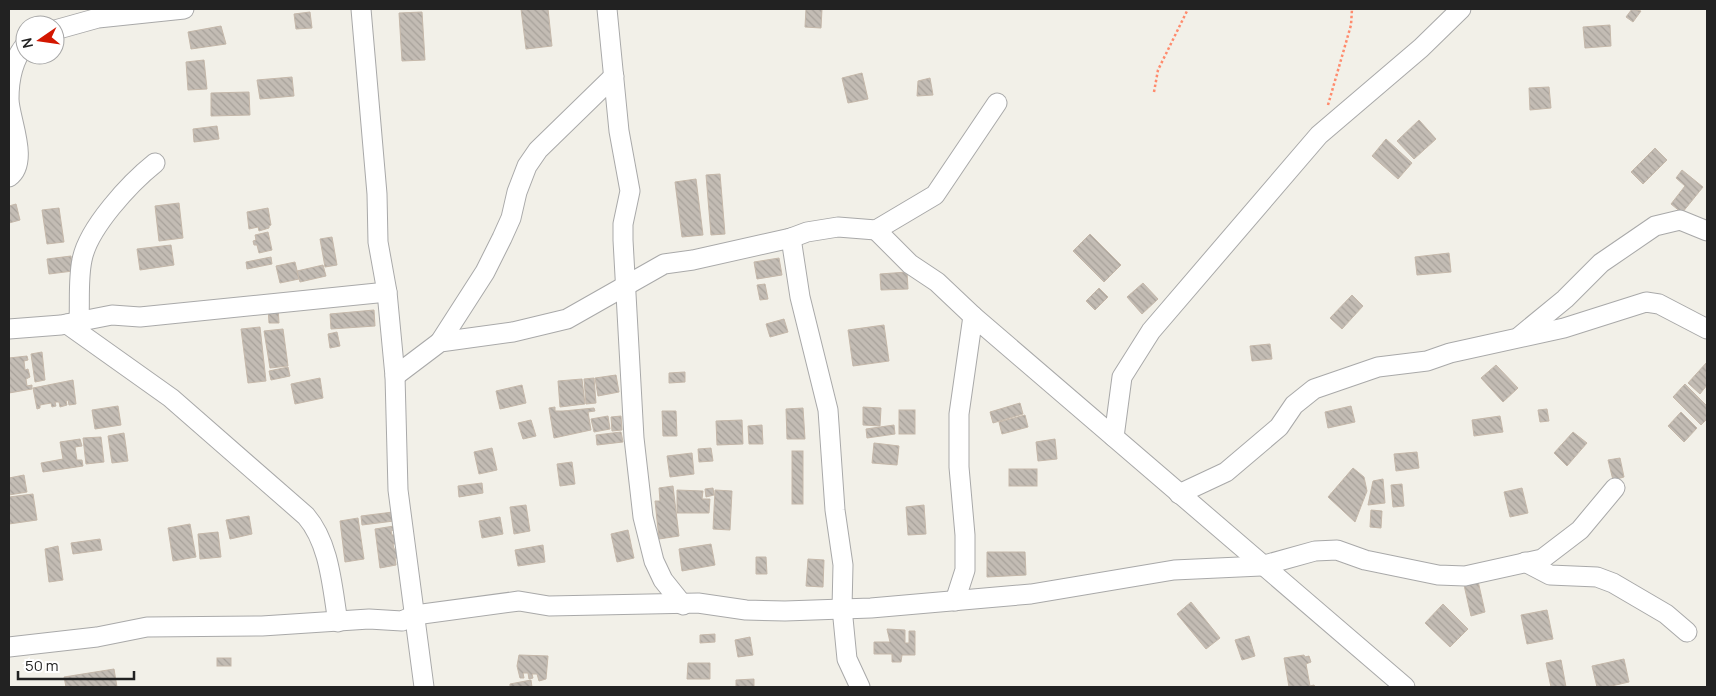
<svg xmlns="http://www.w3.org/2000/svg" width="1716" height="696" viewBox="0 0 1716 696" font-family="Manrope,sans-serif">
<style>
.building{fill:url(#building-back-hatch);stroke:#c5b8aa}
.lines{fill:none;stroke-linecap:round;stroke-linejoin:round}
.street-casing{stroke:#a9a9a9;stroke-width:21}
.path{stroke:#ff8b6d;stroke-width:2.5;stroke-dasharray:2.5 2.5;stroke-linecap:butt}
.street{stroke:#fff;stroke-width:19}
</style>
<defs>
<pattern id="building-back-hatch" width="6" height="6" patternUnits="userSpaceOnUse" patternTransform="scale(1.25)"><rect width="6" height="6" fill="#c3bcb4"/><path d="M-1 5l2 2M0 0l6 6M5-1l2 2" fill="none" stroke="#a7a19a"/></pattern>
</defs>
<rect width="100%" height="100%" fill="#f2f0e8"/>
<g class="building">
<path d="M 521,9 L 548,9 L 552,46 L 526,49 Z"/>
<path d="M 806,9 L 822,9 L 821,28 L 805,27 Z"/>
<path d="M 1632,9 L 1641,11 L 1633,22 L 1626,17 Z"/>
<path d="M 310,12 L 312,28 L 296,29 L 294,14 Z"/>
<path d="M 422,12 L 425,60 L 402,61 L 399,13 Z"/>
<path d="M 1610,25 L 1611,46 L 1585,48 L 1583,27 Z"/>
<path d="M 221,26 L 226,44 L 191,49 L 188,32 Z"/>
<path d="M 204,60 L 207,89 L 188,90 L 186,62 Z"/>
<path d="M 862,73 L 868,99 L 848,103 L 842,78 Z"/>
<path d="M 292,77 L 294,96 L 260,99 L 257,80 Z"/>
<path d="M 930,78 L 933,95 L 917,96 L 918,81 Z"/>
<path d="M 1549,87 L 1551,108 L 1530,110 L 1529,88 Z"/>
<path d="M 249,92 L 250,115 L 211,116 L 211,93 Z"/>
<path d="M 1419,120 L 1436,139 L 1414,159 L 1397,141 Z"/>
<path d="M 217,126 L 219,139 L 194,142 L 193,129 Z"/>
<path d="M 1386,139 L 1412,163 L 1398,179 L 1372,156 Z"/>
<path d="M 1655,148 L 1667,160 L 1643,184 L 1631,172 Z"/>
<path d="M 1682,170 L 1703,187 L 1682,213 L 1671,204 L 1685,186 L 1676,178 Z"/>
<path d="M 720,174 L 725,234 L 711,235 L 706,175 Z"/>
<path d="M 696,179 L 703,235 L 682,237 L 675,182 Z"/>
<path d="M 179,203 L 183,238 L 159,241 L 155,206 Z"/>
<path d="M 16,204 L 20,220 L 9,223 L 9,206 Z"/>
<path d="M 59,208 L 64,242 L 47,244 L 42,210 Z"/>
<path d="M 268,208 L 271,225 L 269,226 L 269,228 L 259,231 L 258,227 L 249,229 L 247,212 Z"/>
<path d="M 268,232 L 272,250 L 259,253 L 257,245 L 254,245 L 253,241 L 256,240 L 255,235 Z"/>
<path d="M 1090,234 L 1121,265 L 1104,282 L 1073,251 Z"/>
<path d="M 332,237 L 337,265 L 325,267 L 320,239 Z"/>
<path d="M 171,245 L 174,265 L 140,270 L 137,249 Z"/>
<path d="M 1449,253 L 1451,272 L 1417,275 L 1415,257 Z"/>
<path d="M 71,256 L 73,271 L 49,274 L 47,259 Z"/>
<path d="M 271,257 L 272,264 L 247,269 L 246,262 Z"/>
<path d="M 779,258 L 782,275 L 757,279 L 754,262 Z"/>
<path d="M 295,262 L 299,279 L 280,283 L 276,266 Z"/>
<path d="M 323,265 L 326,276 L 300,282 L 297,271 Z"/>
<path d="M 907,272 L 908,289 L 881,290 L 880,274 Z"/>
<path d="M 1143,283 L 1158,299 L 1142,314 L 1127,297 Z"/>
<path d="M 765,284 L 768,299 L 760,300 L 757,285 Z"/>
<path d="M 1099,288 L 1108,297 L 1095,310 L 1086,301 Z"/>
<path d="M 1352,295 L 1363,306 L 1342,329 L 1330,318 Z"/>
<path d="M 268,307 L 278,307 L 279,323 L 269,323 Z"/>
<path d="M 374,310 L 375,326 L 331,329 L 330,314 Z"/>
<path d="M 784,319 L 788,332 L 770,337 L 766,324 Z"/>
<path d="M 884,325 L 889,361 L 853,366 L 848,330 Z"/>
<path d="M 260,327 L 266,381 L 248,383 L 241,329 Z"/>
<path d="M 283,329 L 288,366 L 270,368 L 264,331 Z"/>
<path d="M 337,332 L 340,346 L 330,348 L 328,334 Z"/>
<path d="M 1270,344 L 1272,359 L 1252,361 L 1250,346 Z"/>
<path d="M 42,352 L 45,380 L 35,382 L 31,354 Z"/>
<path d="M 27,356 L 28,360 L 24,361 L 25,370 L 28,369 L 30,377 L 26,379 L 27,386 L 32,385 L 32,389 L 9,393 L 9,358 Z"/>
<path d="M 1707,362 L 1707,385 L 1700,394 L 1688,383 Z"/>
<path d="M 1496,365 L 1518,388 L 1503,402 L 1481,378 Z"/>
<path d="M 288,367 L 290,376 L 271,380 L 269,371 Z"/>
<path d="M 685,372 L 685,382 L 669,383 L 669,373 Z"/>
<path d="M 616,375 L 619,392 L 598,396 L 595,378 Z"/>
<path d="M 320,378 L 323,398 L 295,404 L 291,384 Z"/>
<path d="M 594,378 L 596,403 L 586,404 L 584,379 Z"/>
<path d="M 582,379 L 585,404 L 560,407 L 558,381 Z"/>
<path d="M 73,380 L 76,404 L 69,405 L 68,400 L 66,401 L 67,405 L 60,407 L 59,402 L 55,402 L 56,406 L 52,407 L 51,403 L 40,405 L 40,408 L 37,409 L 33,388 Z"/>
<path d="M 1685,384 L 1707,406 L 1707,419 L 1701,425 L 1673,397 Z"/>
<path d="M 522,385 L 526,403 L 500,409 L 496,391 Z"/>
<path d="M 1020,403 L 1023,414 L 993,423 L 990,412 Z"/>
<path d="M 118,406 L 121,425 L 95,429 L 92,410 Z"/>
<path d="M 1351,406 L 1355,422 L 1328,428 L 1325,412 Z"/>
<path d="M 555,407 L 555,411 L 563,411 L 594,408 L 595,411 L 588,412 L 591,430 L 554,438 L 549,408 Z"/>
<path d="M 863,407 L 881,408 L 880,426 L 863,425 Z"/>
<path d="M 803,408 L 805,439 L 787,439 L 786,409 Z"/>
<path d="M 1547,409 L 1549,421 L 1540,422 L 1538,410 Z"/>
<rect x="899" y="410" width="16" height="24"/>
<path d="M 662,411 L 676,411 L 677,436 L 663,436 Z"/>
<path d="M 1681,412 L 1697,428 L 1684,442 L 1668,426 Z"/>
<path d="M 1025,415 L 1028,427 L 1002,434 L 999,422 Z"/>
<path d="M 608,416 L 610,429 L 594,432 L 591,419 Z"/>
<path d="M 621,416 L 622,430 L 612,431 L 611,417 Z"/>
<path d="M 1500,416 L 1503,432 L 1474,436 L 1472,420 Z"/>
<path d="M 531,420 L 536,436 L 523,439 L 518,423 Z"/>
<path d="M 742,420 L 743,444 L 717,445 L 716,421 Z"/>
<path d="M 762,425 L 763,444 L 749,444 L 748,426 Z"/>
<path d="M 894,425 L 895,434 L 867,438 L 866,429 Z"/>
<path d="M 621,432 L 623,442 L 597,445 L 596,435 Z"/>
<path d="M 1573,432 L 1587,443 L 1567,466 L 1554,453 Z"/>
<path d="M 124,433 L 128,461 L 112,463 L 108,436 Z"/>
<path d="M 101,437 L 104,462 L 86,464 L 83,438 Z"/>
<path d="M 80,439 L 82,446 L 75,447 L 77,460 L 82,460 L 83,466 L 43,472 L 41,463 L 63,459 L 60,442 Z"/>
<path d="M 1055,439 L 1057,459 L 1038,461 L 1036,442 Z"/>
<path d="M 874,443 L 899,446 L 897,465 L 872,463 Z"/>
<path d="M 492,448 L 497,470 L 479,474 L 474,452 Z"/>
<path d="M 711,448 L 713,461 L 699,462 L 698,449 Z"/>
<rect x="792" y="451" width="11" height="53"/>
<path d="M 1417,452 L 1419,468 L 1396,471 L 1394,454 Z"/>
<path d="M 692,453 L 694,474 L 670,477 L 667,456 Z"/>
<path d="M 1620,458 L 1624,477 L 1613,480 L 1608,460 Z"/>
<path d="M 572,462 L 575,484 L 560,486 L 557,464 Z"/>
<path d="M 1353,468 L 1364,477 L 1367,491 L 1355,522 L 1328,497 Z"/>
<rect x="1009" y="469" width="28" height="17"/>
<path d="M 24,475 L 27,492 L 9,495 L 9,478 Z"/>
<path d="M 1383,479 L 1385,503 L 1368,505 L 1373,481 Z"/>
<path d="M 482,483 L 483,493 L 459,497 L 458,486 Z"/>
<path d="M 1402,484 L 1404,506 L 1393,507 L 1391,485 Z"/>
<path d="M 673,486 L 679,536 L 659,539 L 655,501 L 660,501 L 659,488 Z"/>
<path d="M 713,488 L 714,495 L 706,497 L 705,489 Z"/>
<path d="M 1522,488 L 1528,513 L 1510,517 L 1504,492 Z"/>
<path d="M 677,490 L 703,491 L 702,499 L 710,499 L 709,513 L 677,513 Z"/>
<path d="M 715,490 L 732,491 L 730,530 L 713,529 Z"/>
<path d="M 33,494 L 37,520 L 9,524 L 9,497 Z"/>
<path d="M 526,505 L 530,531 L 514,534 L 510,507 Z"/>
<path d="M 924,505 L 926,534 L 908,535 L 906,507 Z"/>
<path d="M 1371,510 L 1382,511 L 1381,528 L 1370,527 Z"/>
<path d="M 393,512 L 394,521 L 362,525 L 361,516 Z"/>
<path d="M 249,516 L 252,534 L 230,539 L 226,520 Z"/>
<path d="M 500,517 L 503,534 L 482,538 L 479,521 Z"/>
<path d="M 358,518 L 364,559 L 345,562 L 340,521 Z"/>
<path d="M 190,524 L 196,557 L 173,561 L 168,528 Z"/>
<path d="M 394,526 L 394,530 L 391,531 L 392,535 L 395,535 L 396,544 L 393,544 L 394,549 L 397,549 L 398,558 L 395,558 L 396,565 L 380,568 L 375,529 Z"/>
<path d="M 628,530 L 634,558 L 617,562 L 611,534 Z"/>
<path d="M 218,532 L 221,557 L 200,559 L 198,534 Z"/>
<path d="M 100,539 L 102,550 L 73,554 L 71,543 Z"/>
<path d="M 711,544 L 715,565 L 682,571 L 679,549 Z"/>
<path d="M 543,545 L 545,562 L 518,566 L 515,550 Z"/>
<path d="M 58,546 L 63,580 L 49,582 L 45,549 Z"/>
<path d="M 987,552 L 1025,552 L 1026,575 L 987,577 Z"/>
<path d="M 756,557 L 766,557 L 767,574 L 756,574 Z"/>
<path d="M 808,559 L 824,560 L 823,587 L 806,586 Z"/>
<path d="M 1478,581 L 1485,612 L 1471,616 L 1464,585 Z"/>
<path d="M 1191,602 L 1220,638 L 1206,649 L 1177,614 Z"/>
<path d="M 1443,604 L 1468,629 L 1450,647 L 1425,623 Z"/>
<path d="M 1547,610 L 1553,639 L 1527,644 L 1521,615 Z"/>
<path d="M 887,629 L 905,630 L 905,643 L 909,643 L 909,631 L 915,631 L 915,655 L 902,655 L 901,662 L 892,662 L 892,654 L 874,654 L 874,642 L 890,642 Z"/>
<path d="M 715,634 L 715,642 L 700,643 L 700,635 Z"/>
<path d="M 1249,636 L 1255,656 L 1242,660 L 1235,640 Z"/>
<path d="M 750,637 L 753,655 L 738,657 L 735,640 Z"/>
<path d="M 519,655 L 548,656 L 546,679 L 539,681 L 537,674 L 532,674 L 533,678 L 529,679 L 528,673 L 523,673 L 524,678 L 520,678 L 517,666 Z"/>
<path d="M 1304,655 L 1305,657 L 1309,656 L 1311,662 L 1306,664 L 1310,686 L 1314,685 L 1315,687 L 1289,687 L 1284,658 Z"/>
<rect x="217" y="658" width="14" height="8"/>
<path d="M 1624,659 L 1629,682 L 1607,687 L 1597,687 L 1592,666 Z"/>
<path d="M 1561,660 L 1566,687 L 1551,687 L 1546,663 Z"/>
<path d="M 688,663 L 710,663 L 710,679 L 687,679 Z"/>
<path d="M 114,669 L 117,687 L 66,687 L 64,677 Z"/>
<path d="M 754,679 L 754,687 L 736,687 L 736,680 Z"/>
<path d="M 531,680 L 532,687 L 510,687 L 510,684 Z"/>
</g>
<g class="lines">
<g class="street-casing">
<g id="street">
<path d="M 361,9 L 377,194 L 378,242 L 387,292 L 395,376 L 398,490 L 424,687"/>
<path d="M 607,9 L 619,131 L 630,191 L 623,224 L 623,240 L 634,438 L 643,517 L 654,561 L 663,580 L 683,605"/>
<path d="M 55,30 L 98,18 L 184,9"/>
<path d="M 9,177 C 30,162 9,118 9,99 C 9,80 13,60 25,45"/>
<path d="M 876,230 L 910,264 L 937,282 L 973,316"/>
<path d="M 791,238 L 800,297 L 828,410 L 835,510 L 843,565 L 842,608 L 847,659 L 860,687"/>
<path d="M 79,321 C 80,301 78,279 82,260 C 88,228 130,183 155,163"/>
<path d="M 67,324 L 171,398 L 306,516 C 330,544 332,587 338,622"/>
<path d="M 9,329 L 61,325 L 112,315 L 140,317 L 387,292"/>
<path d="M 1520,336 L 1565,299 L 1601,263 L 1655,226 L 1680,220 L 1707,231"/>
<path d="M 440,342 L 485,272 L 502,238 L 511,218 L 517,192 L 527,166 L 538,150 L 614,76"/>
<path d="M 395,376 L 440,342 L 513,332 L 567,319 L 664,264 L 693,260 L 791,238 L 807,232 L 838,227 L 876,230 L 935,195 L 997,103"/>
<path d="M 1114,437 L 1122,377 L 1151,331 L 1319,135 L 1421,48 L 1461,9"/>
<path d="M 1179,494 L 1226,472 L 1279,427 L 1294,405 L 1314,389 L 1378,367 L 1427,361 L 1450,353 L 1564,328 L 1646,302 L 1659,304 L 1707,329"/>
<path d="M 1525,562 L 1550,575 L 1597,577 L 1613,583 L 1666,614 L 1687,632"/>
<path d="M 955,601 L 965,570 L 965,535 L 959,467 L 959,414 L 973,316 L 1405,687"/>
<path d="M 9,647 L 97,637 L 147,627 L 262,626 L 369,619 L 402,621 L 415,615 L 519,601 L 549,606 L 698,603 L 746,610 L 785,611 L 871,608 L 1031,594 L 1174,570 L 1261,566 L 1315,551 L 1337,550 L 1365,560 L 1438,575 L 1465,576 L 1542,559 L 1580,530 L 1615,488"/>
</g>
</g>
<g class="path">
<path d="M 1154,92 L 1158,70 L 1188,9"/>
<path d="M 1328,105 L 1351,25 L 1352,9"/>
</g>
<use href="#street" class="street"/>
</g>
<rect width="1716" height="696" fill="none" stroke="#222222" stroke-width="20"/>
<g transform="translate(40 40) rotate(257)"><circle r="24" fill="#ffffff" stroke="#a7a7a7"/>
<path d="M0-4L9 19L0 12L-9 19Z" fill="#d31600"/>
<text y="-8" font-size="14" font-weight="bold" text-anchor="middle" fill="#222222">N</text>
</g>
<path d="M18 671v8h116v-8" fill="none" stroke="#222222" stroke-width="2.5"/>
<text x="25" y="671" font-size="15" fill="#222222" stroke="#ffffff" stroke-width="4" paint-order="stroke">50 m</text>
</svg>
